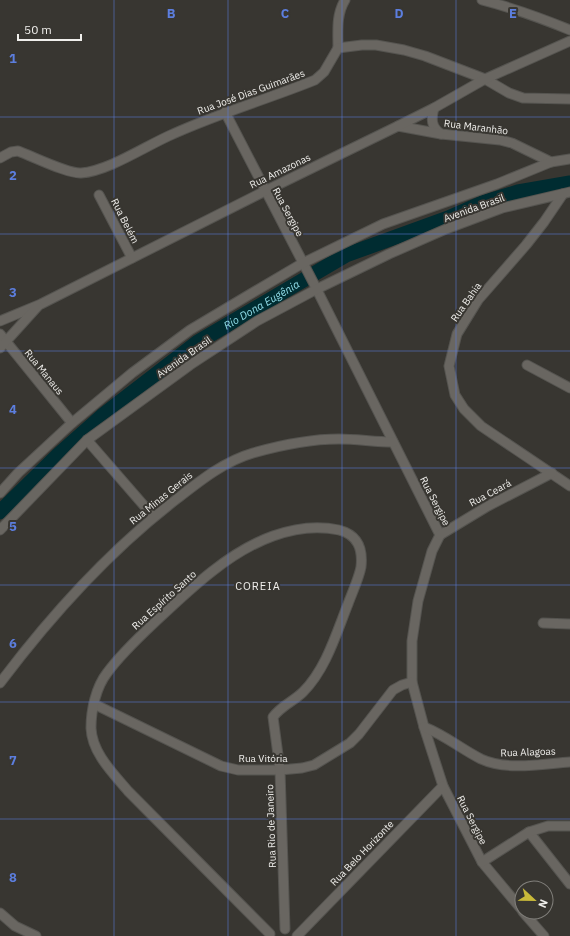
<svg xmlns="http://www.w3.org/2000/svg" width="570" height="936" viewBox="0 0 570 936" font-family="'IBM Plex Sans',sans-serif">
<style>
.lines{fill:none;stroke-linecap:round;stroke-linejoin:round}
.river{stroke:#002c31;stroke-width:15}
.street-casing{stroke:#555450;stroke-width:11}
.street{stroke:#696661;stroke-width:9}
.grid{fill:none;stroke:#5c7ede;stroke-width:1;stroke-opacity:0.55}
.labels{text-anchor:middle;dominant-baseline:central;stroke-width:4;stroke-linejoin:round;paint-order:stroke}
.street-label{font-size:10px;fill:#f0efec;stroke:#383631}
.water-label{font-size:11px;font-style:italic;fill:#90dde9;stroke:#383631}
.neighbourhood-label{font-size:11px;letter-spacing:1px;fill:#f0efec;stroke:#383631}
.grid-label{font-size:13px;text-anchor:middle;font-weight:bold;fill:#5c7ede;stroke:#383631;stroke-width:4;stroke-linejoin:round;paint-order:stroke}
</style>
<rect width="100%" height="100%" fill="#383631"/>
<g class="lines">
<path class="river" id="s1" d="M 0,512 L 58,455 L 102,416 L 198,342 L 346,255 L 448,218 L 482,203 L 518,192 L 570,183"/>
<g class="street-casing">
<g id="street">
<path d="M 482,0 C 513,8 541,18 570,30"/>
<path d="M 338,48 C 338,31 336,15 345,0"/>
<path d="M 434,108 C 431,119 431,127 441,134"/>
<path d="M 225,112 L 313,282 L 440,535"/>
<path d="M 398,126 L 441,134 L 500,140 L 512,143 L 551,162 L 570,159"/>
<path d="M 0,158 L 11,152 L 18,151 C 32,156 68,174 81,173 C 109,171 147,145 173,134 C 219,113 268,99 315,80 L 324,72 L 338,48 L 362,45 L 376,45 L 404,50 L 425,56 L 485,79 L 509,93 L 523,98 L 570,99"/>
<path d="M 563,194 L 544,222 L 526,245 L 478,300 L 457,334 L 449,366 L 455,395 L 464,409 L 481,426 L 570,486"/>
<path d="M 99,195 L 132,258"/>
<path d="M 0,321 L 41,304 L 265,191 L 398,126 L 434,108 L 485,79 L 570,41"/>
<path d="M 0,334 L 72,423"/>
<path d="M 0,348 L 38,306"/>
<path d="M 527,365 L 570,388"/>
<path d="M 87,440 L 153,516"/>
<path d="M 0,493 L 18,473 L 72,423 L 132,373 L 190,330 L 247,296 L 303,263 L 383,224 L 497,184 L 551,162"/>
<path d="M 0,530 L 87,440 L 190,365 L 257,321 L 317,289 L 389,254 L 446,229 L 502,208 L 570,192"/>
<path d="M 440,535 L 432,551 L 418,601 L 412,641 L 412,682 L 424,727 L 443,786 L 482,862 L 522,910"/>
<path d="M 440,535 L 488,506 L 552,473"/>
<path d="M 543,623 L 570,624"/>
<path d="M 0,683 C 52,614 110,550 178,498 C 201,480 225,461 253,453 C 281,445 310,439 339,439 C 357,439 375,442 393,442"/>
<path d="M 94,704 L 221,766 L 238,770 L 280,770 L 302,768 L 314,765 L 350,743 L 359,734 L 393,690 L 402,685 L 412,682"/>
<path d="M 424,727 C 445,735 461,749 481,759 C 507,771 542,764 570,762"/>
<path d="M 529,832 L 570,884"/>
<path d="M 482,862 L 529,832 L 548,826 L 570,826"/>
<path d="M 523,912 L 544,936"/>
<path d="M 0,913 L 15,926 L 36,936"/>
<path d="M 270,934 L 128,791 C 113,773 92,753 91,728 C 91,710 96,687 107,673 C 120,655 138,638 154,623 C 188,591 228,552 273,536 C 295,528 316,525 339,530 C 358,535 363,549 361,567 C 359,578 352,593 348,604 C 336,634 326,669 303,692 C 294,701 281,706 273,717 L 280,770 L 285,929"/>
<path d="M 297,936 L 443,786"/>
</g>
</g>
<use href="#street" class="street"/>
</g>
<path class="grid" d="M 114,0 L 114,936M 228,0 L 228,936M 342,0 L 342,936M 456,0 L 456,936M 0,117 L 570,117M 0,234 L 570,234M 0,351 L 570,351M 0,468 L 570,468M 0,585 L 570,585M 0,702 L 570,702M 0,819 L 570,819"/>
<g class="labels">
<g class="street-label">
<text transform="translate(251 92) rotate(-20)">Rua José Dias Guimarães</text>
<text transform="translate(476 127) rotate(7)">Rua Maranhão</text>
<text transform="translate(280 171) rotate(-26)">Rua Amazonas</text>
<text transform="translate(474 208) rotate(-20)">Avenida Brasil</text>
<text transform="translate(288 212) rotate(62)">Rua Sergipe</text>
<text transform="translate(125 221) rotate(63)">Rua Belém</text>
<text transform="translate(466 302) rotate(-55)">Rua Bahia</text>
<text transform="translate(184 357) rotate(-35)">Avenida Brasil</text>
<text transform="translate(44 372) rotate(51)">Rua Manaus</text>
<text transform="translate(490 493) rotate(-28)">Rua Ceará</text>
<text transform="translate(161 498) rotate(-39)">Rua Minas Gerais</text>
<text transform="translate(435 501) rotate(63)">Rua Sergipe</text>
<text transform="translate(164 600) rotate(-42)">Rua Espírito Santo</text>
<text transform="translate(528 752) rotate(-2)">Rua Alagoas</text>
<text x="263" y="758">Rua Vitória</text>
<text transform="translate(472 820) rotate(63)">Rua Sergipe</text>
<text transform="translate(271 826) rotate(-92)">Rua Rio de Janeiro</text>
<text transform="translate(362 853) rotate(-46)">Rua Belo Horizonte</text>
</g>
<g class="water-label">
<text stroke="none"><textPath href="#s1" startOffset="335">Rio Dona Eugênia</textPath></text>
</g>
<g class="neighbourhood-label">
<text x="258" y="586">COREIA</text>
</g>
</g>
<g class="grid-label">
<text x="171" y="18">B</text>
<text x="285" y="18">C</text>
<text x="399" y="18">D</text>
<text x="513" y="18">E</text>
<text x="13" y="63">1</text>
<text x="13" y="180">2</text>
<text x="13" y="297">3</text>
<text x="13" y="414">4</text>
<text x="13" y="531">5</text>
<text x="13" y="648">6</text>
<text x="13" y="765">7</text>
<text x="13" y="882">8</text>
</g>
<g transform="translate(534 900) rotate(112)"><circle r="19" fill="#383631" stroke="#82807c"/>
<path d="M0-3L7 15L0 10L-7 15Z" fill="#c9ba3a"/>
<text y="-6" font-size="11" font-weight="bold" text-anchor="middle" fill="#f0efec">N</text>
</g>
<path d="M18 34v6h63v-6" fill="none" stroke="#f0efec" stroke-width="2"/>
<text x="24" y="34" font-size="12" fill="#f0efec" stroke="#383631" stroke-width="3" paint-order="stroke">50 m</text>
</svg>
